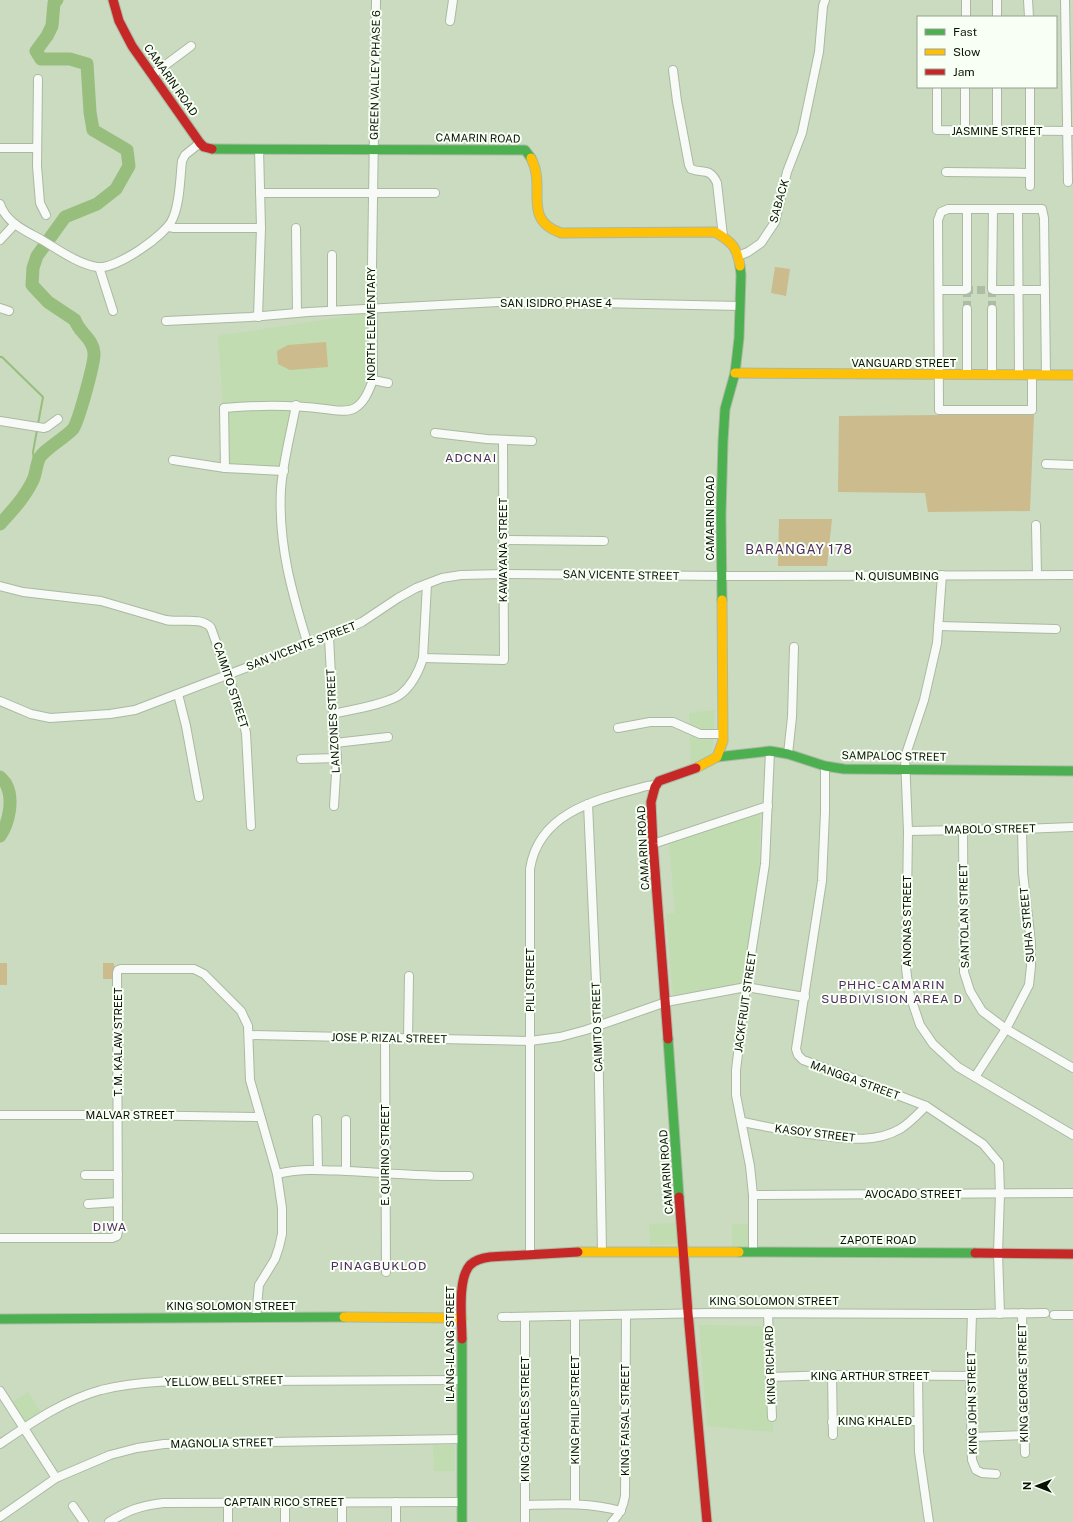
<svg xmlns="http://www.w3.org/2000/svg" width="1073" height="1522" viewBox="0 0 1073 1522" font-family="'Public Sans',sans-serif">
<style>
.built{fill:#c0dcb0}
.green{fill:#cbbb8d}
.lines{fill:none;stroke-linecap:round;stroke-linejoin:round}
.stream{stroke:#98be7e;stroke-width:2}
.river{stroke:#98be7e;stroke-width:13}
.street-tunnel{stroke:#adbda4;stroke-width:8;stroke-dasharray:8 4;stroke-linecap:butt}
.street-casing{stroke:#abb9a3;stroke-width:10}
.fast-casing{stroke:#abb9a3;stroke-width:11}
.slow-casing{stroke:#abb9a3;stroke-width:11}
.jam-casing{stroke:#abb9a3;stroke-width:11}
.street{stroke:#f7faf6;stroke-width:8}
.fast{stroke:#4caf50;stroke-width:9}
.slow{stroke:#ffc107;stroke-width:9}
.jam{stroke:#c62828;stroke-width:9}
.labels{text-anchor:middle;dominant-baseline:central;stroke-width:4;stroke-linejoin:round;paint-order:stroke}
.street-label{font-size:11px;fill:#091303;stroke:#f8fff5}
.neighbourhood-label{font-size:12px;letter-spacing:1px;fill:#4f2960;stroke:#f8fff5}
.quarter-label{font-size:13px;letter-spacing:1px;fill:#4f2960;stroke:#f8fff5}
</style>
<rect width="100%" height="100%" fill="#cadbc0"/>
<g class="built">
<path d="M 369,313 L 366,377 L 361,397 L 349,405 L 288,404 L 223,406 L 218,336 Z"/>
<path d="M 290,410 L 281,467 L 225,467 L 223,411 Z"/>
<path d="M 715,710 L 712,755 L 691,763 L 689,713 Z"/>
<path d="M 760,813 L 759,886 L 749,951 L 742,983 L 673,995 L 666,914 L 675,913 L 669,842 Z"/>
<path d="M 678,1223 L 679,1244 L 650,1245 L 649,1224 Z"/>
<rect x="732" y="1224" width="18" height="22"/>
<path d="M 699,1325 L 767,1326 L 773,1432 L 707,1426 Z"/>
<path d="M 28,1392 L 42,1414 L 26,1424 L 12,1402 Z"/>
<path d="M 433,1445 L 455,1445 L 455,1471 L 434,1471 Z"/>
</g>
<g class="green">
<path d="M 775,267 L 790,269 L 786,296 L 771,293 Z"/>
<path d="M 326,342 L 328,367 L 290,370 L 278,364 L 277,351 L 288,345 Z"/>
<path d="M 1034,414 L 1030,511 L 928,512 L 925,493 L 838,492 L 839,416 Z"/>
<path d="M 779,519 L 832,519 L 827,566 L 778,566 Z"/>
<rect x="0" y="963" width="7" height="22"/>
<rect x="103" y="963" width="11" height="16"/>
</g>
<g class="lines">
<g class="stream">
<path d="M 0,357 L 2,357 L 43,397 L 38,424"/>
<path d="M 35,472 L 33,452 L 37,430"/>
</g>
<g class="river">
<path d="M 0,524 C 13,510 25,497 33,480 C 36,474 36,466 39,459 C 43,450 65,438 73,429 C 78,423 95,362 94,353 C 93,338 79,333 75,320 L 48,302 L 32,285 L 33,268 L 37,256 L 65,217 L 97,204 L 116,189 L 129,166 L 127,150 L 93,130 L 90,112 L 87,64 L 70,59 L 41,59 L 36,51 L 47,36 L 52,26 L 54,3 L 57,0"/>
<path d="M 0,777 C 2,779 5,782 6,784 C 14,799 9,823 0,836"/>
</g>
<g class="street-tunnel">
<path d="M 967,289 L 967,309"/>
<path d="M 992,289 L 992,309"/>
<path d="M 965,290 L 994,290"/>
</g>
<g class="street-casing">
<g id="street">
<path d="M 997,0 L 997,17"/>
<path d="M 1028,0 L 1029,17"/>
<path d="M 1065,0 L 1068,182"/>
<path d="M 966,17 L 966,0"/>
<path d="M 450,21 L 453,0"/>
<path d="M 673,70 L 677,101 L 689,165 L 691,169 C 703,174 710,167 717,183 L 723,236"/>
<path d="M 152,75 L 191,46"/>
<path d="M 38,79 L 37,166 L 40,203 L 46,215"/>
<path d="M 997,87 L 997,131"/>
<path d="M 1030,87 L 1030,186"/>
<path d="M 937,90 L 937,130 L 1073,131"/>
<path d="M 965,131 L 965,87"/>
<path d="M 0,148 L 37,148"/>
<path d="M 946,172 L 1030,173"/>
<path d="M 260,193 L 435,193"/>
<path d="M 0,204 C 6,223 26,231 42,240 C 59,250 78,264 97,267 C 115,270 167,235 173,218 C 180,202 180,179 182,161 L 185,155 L 200,143"/>
<path d="M 1018,209 L 1019,375"/>
<path d="M 967,210 L 967,289"/>
<path d="M 169,227 L 174,228 L 261,228"/>
<path d="M 296,228 L 297,313"/>
<path d="M 0,240 L 15,224"/>
<path d="M 332,255 L 332,310"/>
<path d="M 738,256 L 748,252 L 761,243 L 775,222 L 787,172 L 802,133 L 819,52 L 823,6 L 825,0"/>
<path d="M 99,267 L 113,311"/>
<path d="M 992,289 L 993,210"/>
<path d="M 939,290 L 965,290"/>
<path d="M 994,290 L 1045,290"/>
<path d="M 0,308 L 9,311"/>
<path d="M 967,309 L 967,375"/>
<path d="M 258,317 L 261,228 L 259,149"/>
<path d="M 166,321 L 250,317 L 308,312 L 498,302 L 551,302 L 740,306"/>
<path d="M 992,375 L 992,309"/>
<path d="M 1032,375 L 1032,410 L 939,410 L 938,220 L 941,212 L 948,209 L 1042,209 L 1044,218 L 1046,375"/>
<path d="M 373,380 L 388,383"/>
<path d="M 296,405 C 291,433 283,461 281,489 C 278,545 292,593 308,645"/>
<path d="M 0,421 L 44,428 L 47,427 L 58,419"/>
<path d="M 435,433 L 487,439 L 532,441"/>
<path d="M 173,460 L 225,468 L 284,471"/>
<path d="M 1046,464 L 1073,465"/>
<path d="M 225,468 L 224,408 C 258,405 292,405 325,409 C 335,410 347,413 355,408 C 365,402 369,390 373,380 L 372,266 L 376,0"/>
<path d="M 1036,525 L 1037,575"/>
<path d="M 504,540 L 604,541"/>
<path d="M 942,575 L 937,643 L 924,700 L 905,757 L 908,831 L 906,968 L 909,992 L 920,1025 L 933,1044 L 958,1067 L 1073,1135"/>
<path d="M 0,586 L 23,592 L 101,601 L 166,620 C 180,623 202,616 211,628 L 240,709 L 246,733 L 251,826"/>
<path d="M 938,626 L 1056,629"/>
<path d="M 329,637 L 333,714 L 337,758 L 334,806"/>
<path d="M 423,658 L 504,660 L 503,440"/>
<path d="M 178,694 L 186,726 L 199,797"/>
<path d="M 0,701 L 31,714 L 50,718 L 110,714 L 135,710 L 340,632 L 362,622 L 398,598 L 416,588 L 442,578 L 461,575 L 504,574 L 722,576 L 1073,575"/>
<path d="M 333,714 C 349,710 389,704 401,694 C 412,685 419,671 423,658 L 427,584"/>
<path d="M 618,728 L 650,722 L 673,722 L 700,734 L 723,734"/>
<path d="M 335,743 L 388,737"/>
<path d="M 788,754 L 792,717 L 794,647"/>
<path d="M 301,759 L 337,758"/>
<path d="M 825,766 L 825,812 L 822,881 L 796,1049 L 798,1055 L 803,1060 L 861,1081 L 926,1106 L 983,1144 L 999,1163 L 1000,1194 L 998,1253 L 1000,1314"/>
<path d="M 588,804 L 598,1026 L 602,1251"/>
<path d="M 963,830 L 964,972 L 970,991 L 982,1011 L 1006,1029 L 1073,1068"/>
<path d="M 908,831 L 1022,829 L 1073,827"/>
<path d="M 653,844 L 768,806"/>
<path d="M 249,1035 L 530,1041 L 560,1037 L 586,1030 L 666,1002 L 746,987 L 805,997"/>
<path d="M 385,1038 L 386,1272"/>
<path d="M 408,1038 L 409,976"/>
<path d="M 975,1077 L 1006,1029 L 1029,985 L 1031,966 L 1031,943 L 1023,873 L 1022,829"/>
<path d="M 0,1115 L 118,1115 L 260,1117"/>
<path d="M 317,1119 L 318,1169"/>
<path d="M 346,1120 L 346,1171"/>
<path d="M 743,1122 C 767,1127 791,1132 816,1135 C 844,1138 874,1144 900,1129 C 910,1123 918,1114 926,1106"/>
<path d="M 277,1174 C 301,1168 322,1170 347,1171 C 387,1173 428,1177 469,1176"/>
<path d="M 85,1175 L 118,1175"/>
<path d="M 753,1195 L 1073,1193"/>
<path d="M 88,1204 L 118,1202"/>
<path d="M 0,1238 L 112,1238 L 117,1236 L 118,1231 L 117,973 L 118,970 L 121,969 L 194,969 L 204,974 L 241,1011 L 248,1026 L 250,1080 L 277,1174 L 282,1208 L 282,1234 L 279,1247 L 275,1259 L 259,1285 L 256,1317"/>
<path d="M 753,1252 L 753,1195 L 750,1166 L 736,1095 L 736,1070 L 746,987 L 765,864 L 770,751"/>
<path d="M 530,1253 L 530,869 C 539,811 599,799 647,786 L 655,785"/>
<path d="M 768,1313 L 772,1417"/>
<path d="M 1022,1313 L 1025,1453"/>
<path d="M 972,1314 L 970,1376 L 972,1460 L 976,1470 L 982,1473 L 996,1474"/>
<path d="M 1054,1315 L 1073,1315"/>
<path d="M 502,1317 L 710,1313 L 972,1314 L 1045,1313"/>
<path d="M 832,1375 L 833,1435"/>
<path d="M 918,1376 L 919,1452 L 929,1522"/>
<path d="M 770,1377 L 832,1375 L 970,1376"/>
<path d="M 0,1391 L 56,1478"/>
<path d="M 832,1422 L 918,1421"/>
<path d="M 972,1437 L 1025,1435"/>
<path d="M 0,1444 C 31,1423 64,1400 101,1390 C 146,1379 192,1381 237,1381 C 312,1380 387,1380 462,1380"/>
<path d="M 575,1504 L 575,1316"/>
<path d="M 525,1505 C 557,1504 589,1502 621,1511"/>
<path d="M 73,1506 L 84,1522"/>
<path d="M 0,1517 L 56,1478 L 110,1455 L 137,1448 L 164,1444 L 199,1443 L 462,1439"/>
<path d="M 109,1522 C 129,1510 139,1506 163,1503 L 462,1502"/>
<path d="M 228,1522 L 228,1502"/>
<path d="M 285,1522 L 285,1502"/>
<path d="M 342,1522 L 342,1502"/>
<path d="M 396,1522 L 396,1502"/>
<path d="M 525,1522 L 525,1317"/>
<path d="M 612,1522 C 620,1514 623,1507 625,1496 L 626,1315"/>
</g>
</g>
<g class="fast-casing">
<g id="fast">
<path d="M 212,149 L 525,150 L 531,158"/>
<path d="M 722,600 L 721,515 L 723,441 L 725,409 L 735,373 L 739,338 L 741,275 L 740,266"/>
<path d="M 717,757 L 770,751 L 788,754 L 825,766 L 844,769 L 1073,771"/>
<path d="M 668,1039 L 679,1197"/>
<path d="M 739,1252 L 975,1253"/>
<path d="M 0,1319 L 344,1317"/>
<path d="M 462,1339 L 462,1522"/>
</g>
</g>
<g class="slow-casing">
<g id="slow">
<path d="M 531,158 C 547,188 521,219 561,233 L 715,232 C 732,242 737,247 740,266"/>
<path d="M 735,373 L 1073,375"/>
<path d="M 696,768 L 717,757 L 723,741 L 722,600"/>
<path d="M 578,1252 L 739,1252"/>
<path d="M 344,1317 L 462,1318"/>
</g>
</g>
<g class="jam-casing">
<g id="jam">
<path d="M 113,0 L 119,21 L 132,46 L 200,143 L 204,147 L 212,149"/>
<path d="M 668,1039 L 653,844 L 651,802 L 655,787 L 659,781 L 696,768"/>
<path d="M 679,1197 L 688,1313 L 707,1522"/>
<path d="M 975,1253 L 1073,1254"/>
<path d="M 462,1339 C 462,1321 457,1279 470,1265 C 475,1260 482,1258 490,1257 L 578,1252"/>
</g>
</g>
<use href="#street" class="street"/>
<use href="#fast" class="fast"/>
<use href="#slow" class="slow"/>
<use href="#jam" class="jam"/>
</g>
<g class="labels">
<g class="street-label">
<text transform="translate(375 75) rotate(-89)">GREEN VALLEY PHASE 6</text>
<text transform="translate(171 80) rotate(55)">CAMARIN ROAD</text>
<text x="997" y="131">JASMINE STREET</text>
<text transform="translate(478 138) rotate(1)">CAMARIN ROAD</text>
<text transform="translate(779 201) rotate(-74)">SABACK</text>
<text x="556" y="303">SAN ISIDRO PHASE 4</text>
<text transform="translate(371 324) rotate(-90)">NORTH ELEMENTARY</text>
<text x="904" y="363">VANGUARD STREET</text>
<text transform="translate(710 518) rotate(-90)">CAMARIN ROAD</text>
<text transform="translate(503 550) rotate(-90)">KAWAYANA STREET</text>
<text transform="translate(621 575) rotate(1)">SAN VICENTE STREET</text>
<text x="897" y="576">N. QUISUMBING</text>
<text transform="translate(301 646) rotate(-21)">SAN VICENTE STREET</text>
<text transform="translate(231 685) rotate(72)">CAIMITO STREET</text>
<text transform="translate(333 721) rotate(-93)">LANZONES STREET</text>
<text transform="translate(894 756) rotate(1)">SAMPALOC STREET</text>
<text transform="translate(990 829) rotate(-1)">MABOLO STREET</text>
<text transform="translate(643 848) rotate(-93)">CAMARIN ROAD</text>
<text transform="translate(964 916) rotate(-91)">SANTOLAN STREET</text>
<text transform="translate(907 921) rotate(-90)">ANONAS STREET</text>
<text transform="translate(1027 925) rotate(-95)">SUHA STREET</text>
<text transform="translate(530 980) rotate(-90)">PILI STREET</text>
<text transform="translate(745 1002) rotate(-82)">JACKFRUIT STREET</text>
<text transform="translate(597 1027) rotate(-92)">CAIMITO STREET</text>
<text transform="translate(389 1038) rotate(1)">JOSE P. RIZAL STREET</text>
<text transform="translate(118 1042) rotate(-90)">T. M. KALAW STREET</text>
<text transform="translate(855 1080) rotate(20)">MANGGA STREET</text>
<text x="130" y="1115">MALVAR STREET</text>
<text transform="translate(815 1133) rotate(7)">KASOY STREET</text>
<text transform="translate(385 1155) rotate(-90)">E. QUIRINO STREET</text>
<text transform="translate(666 1172) rotate(-94)">CAMARIN ROAD</text>
<text x="913" y="1194">AVOCADO STREET</text>
<text x="878" y="1240">ZAPOTE ROAD</text>
<text x="774" y="1301">KING SOLOMON STREET</text>
<text x="231" y="1306">KING SOLOMON STREET</text>
<text transform="translate(450 1344) rotate(-90)">ILANG-ILANG STREET</text>
<text transform="translate(770 1365) rotate(-92)">KING RICHARD</text>
<text x="870" y="1376">KING ARTHUR STREET</text>
<text transform="translate(224 1381) rotate(-1)">YELLOW BELL STREET</text>
<text transform="translate(1023 1383) rotate(-91)">KING GEORGE STREET</text>
<text transform="translate(972 1403) rotate(-91)">KING JOHN STREET</text>
<text transform="translate(575 1410) rotate(-90)">KING PHILIP STREET</text>
<text transform="translate(525 1419) rotate(-90)">KING CHARLES STREET</text>
<text transform="translate(625 1420) rotate(-90)">KING FAISAL STREET</text>
<text x="875" y="1421">KING KHALED</text>
<text transform="translate(222 1443) rotate(-1)">MAGNOLIA STREET</text>
<text x="284" y="1502">CAPTAIN RICO STREET</text>
</g>
<g class="neighbourhood-label">
<text x="471" y="458">ADCNAI</text>
<text x="892" y="985">PHHC-CAMARIN<tspan x="892" dy="14">SUBDIVISION AREA D</tspan></text>
<text x="110" y="1227">DIWA</text>
<text x="379" y="1266">PINAGBUKLOD</text>
</g>
<g class="quarter-label">
<text x="799" y="549">BARANGAY 178</text>
</g>
</g>
<rect x="917" y="16" width="140" height="72" fill="#f8fff5" stroke="#98a194"/>
<rect x="925" y="29" width="20" height="6" fill="#4caf50" stroke="#98a194"/>
<text x="953" y="36" font-size="12" fill="#091303">Fast</text>
<rect x="925" y="49" width="20" height="6" fill="#ffc107" stroke="#98a194"/>
<text x="953" y="56" font-size="12" fill="#091303">Slow</text>
<rect x="925" y="69" width="20" height="6" fill="#c62828" stroke="#98a194"/>
<text x="953" y="76" font-size="12" fill="#091303">Jam</text>
<g transform="translate(1037 1486) rotate(270)" stroke="#f8fff5" stroke-width="3" paint-order="stroke">
<path d="M0-3L7 15L0 10L-7 15Z" fill="#091303"/>
<text y="-6" font-size="11" font-weight="bold" text-anchor="middle" fill="#091303">N</text>
</g>
</svg>
